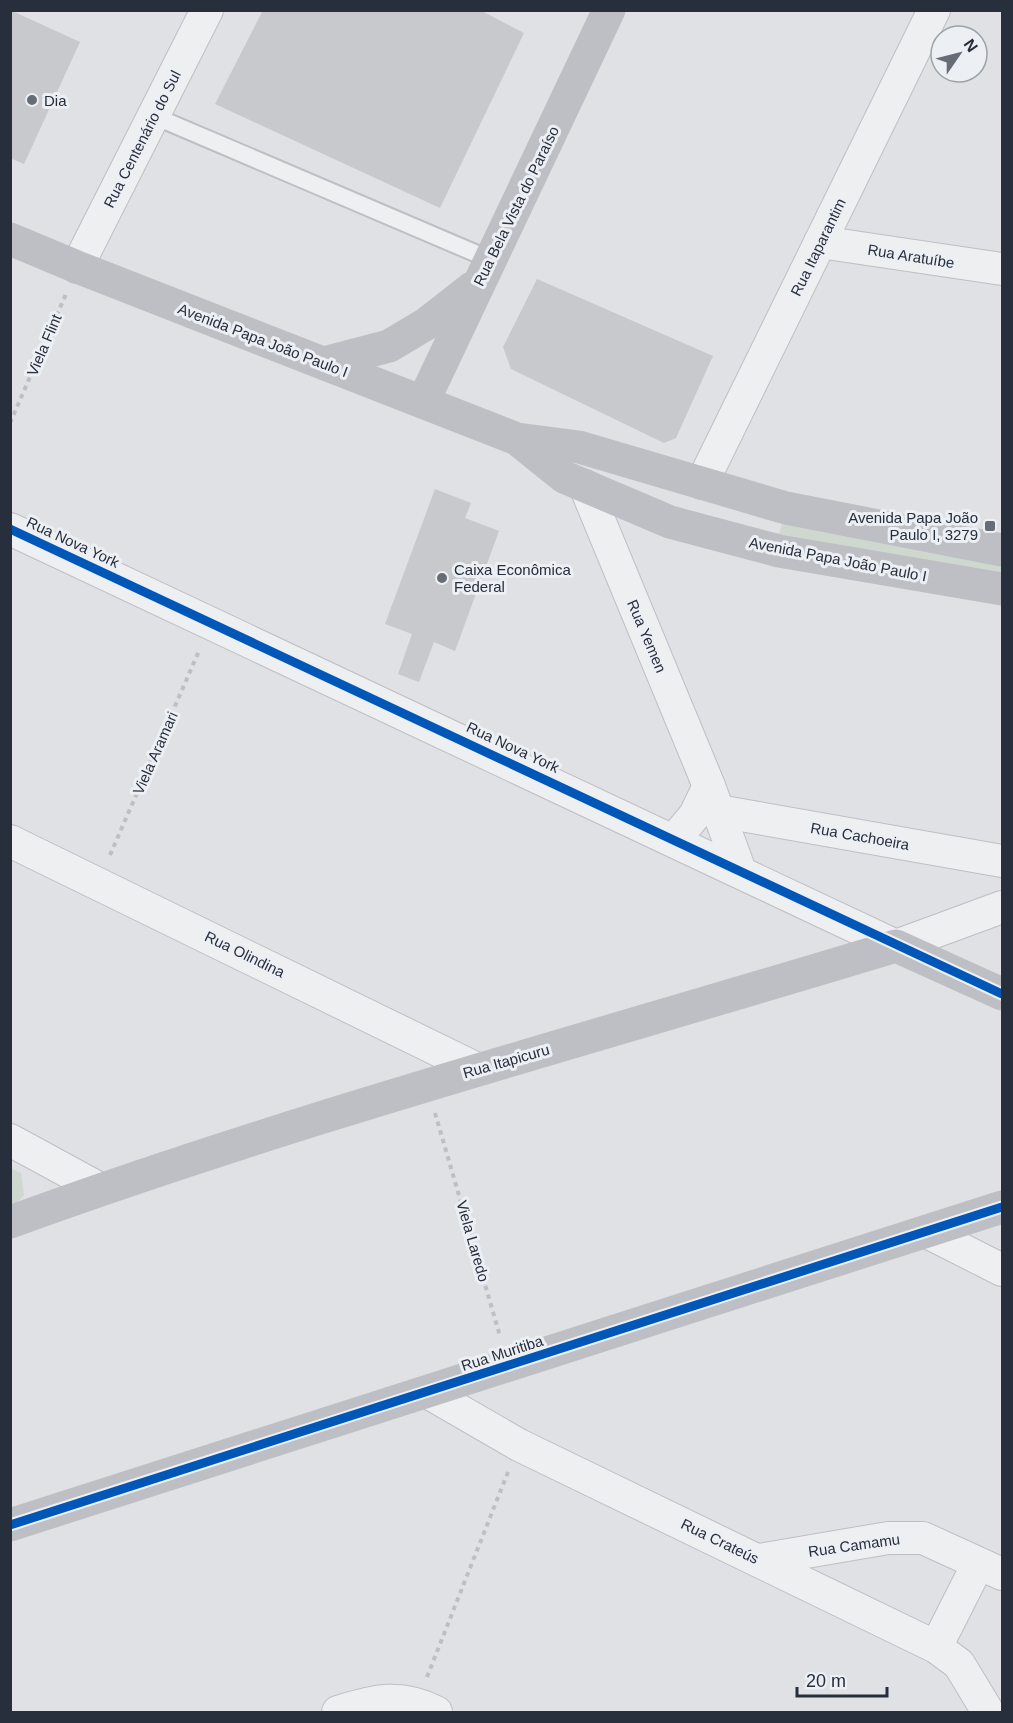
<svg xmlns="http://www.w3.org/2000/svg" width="1013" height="1723" viewBox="0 0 1013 1723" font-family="Arial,sans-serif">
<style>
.green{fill:#cfd8cf}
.building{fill:#c7c9cc}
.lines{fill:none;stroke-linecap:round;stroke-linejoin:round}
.lane-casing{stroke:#bdbfc2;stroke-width:20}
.street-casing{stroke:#bdbfc2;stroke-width:34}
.path{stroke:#bebfc4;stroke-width:4;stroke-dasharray:4.5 4.5;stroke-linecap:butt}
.lane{stroke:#eeeff1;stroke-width:16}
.street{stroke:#eeeff1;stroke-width:32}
.secondary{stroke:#bdbfc4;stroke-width:33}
.cycleway-casing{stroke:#eceff4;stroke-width:13}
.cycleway{stroke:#0057b8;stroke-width:9}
.poi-dot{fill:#676d77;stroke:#eceff4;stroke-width:2}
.labels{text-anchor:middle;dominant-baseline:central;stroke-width:6;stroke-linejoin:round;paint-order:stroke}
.poi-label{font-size:15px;fill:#272e3c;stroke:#eceff4;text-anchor:start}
.street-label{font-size:15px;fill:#272e3c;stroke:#eceff4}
</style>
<rect width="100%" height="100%" fill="#dfe1e4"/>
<g class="green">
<path d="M 782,524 L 1002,561 L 1002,574 L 779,534 Z"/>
<path d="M 10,1168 L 21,1173 L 24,1195 L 10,1211 Z"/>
</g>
<g class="building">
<path d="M 10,10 L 80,42 L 24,164 L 10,158 Z"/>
<path d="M 263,10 L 480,10 L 524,33 L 440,208 L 215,104 Z"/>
<path d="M 537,279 L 713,356 L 676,438 L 664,443 L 511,369 L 503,347 Z"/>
<path d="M 435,489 L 471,503 L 465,518 L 499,531 L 455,651 L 434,642 L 419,682 L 398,674 L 412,634 L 385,624 Z"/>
</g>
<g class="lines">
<g class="lane-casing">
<path id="lane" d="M 154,116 L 489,259"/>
</g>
<g class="street-casing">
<g id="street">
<path d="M 820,242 L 1002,269"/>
<path d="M 77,267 L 207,10"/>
<path d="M 702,483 L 934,10"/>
<path d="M 585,486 L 709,786 L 740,871"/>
<path d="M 10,529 L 896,946 L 1002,907"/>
<path d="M 718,811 L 1002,861"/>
<path d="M 674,840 L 695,815 L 709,786"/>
<path d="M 10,841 L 477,1069"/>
<path d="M 10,1140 L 100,1189"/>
<path d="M 927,1232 L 1002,1270"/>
<path d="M 429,1393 L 519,1445 L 936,1647 L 959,1664 L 988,1712"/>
<path d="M 759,1560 L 888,1538 L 923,1538 L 1002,1574"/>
<path d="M 936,1647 L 978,1564"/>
<path d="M 338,1712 C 375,1700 401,1694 436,1712"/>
</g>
</g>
<g class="path">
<path d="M 10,423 L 66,294"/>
<path d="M 110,855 L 199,651"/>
<path d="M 435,1113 L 500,1336"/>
<path d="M 427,1677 L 508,1472"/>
</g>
<use href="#lane" class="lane"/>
<use href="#street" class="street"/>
<g class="secondary">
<path d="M 10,239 L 77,267 L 517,439 L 579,447 L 786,508 L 1002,550"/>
<path d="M 324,363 L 389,346 L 426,324 L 472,288"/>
<path d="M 423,402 L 609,10"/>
<path d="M 517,439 L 564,477 L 670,522 L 779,551 L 1002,589"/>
<path d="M 10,1222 C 301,1116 600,1036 896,946 L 1002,994"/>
<path d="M 10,1525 L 1002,1207"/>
</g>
<g class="cycleway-casing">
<g id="cycleway">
<path d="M 10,529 L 1002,994"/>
<path d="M 10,1525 L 1002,1207"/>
</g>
</g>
<use href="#cycleway" class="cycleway"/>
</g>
<g class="poi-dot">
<circle cx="32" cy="100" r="6"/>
<rect x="984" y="520" width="12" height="12" rx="3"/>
<circle cx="442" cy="578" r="6"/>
</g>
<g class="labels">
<g class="poi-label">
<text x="44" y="100">Dia</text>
<text x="978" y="517" text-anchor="end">Avenida Papa João<tspan x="978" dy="17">Paulo I, 3279</tspan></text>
<text x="454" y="569">Caixa Econômica<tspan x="454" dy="17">Federal</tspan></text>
</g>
<g class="street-label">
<text transform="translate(142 139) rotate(-63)">Rua Centenário do Sul</text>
<text transform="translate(516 206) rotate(-64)">Rua Bela Vista do Paraíso</text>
<text transform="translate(818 247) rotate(-64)">Rua Itaparantim</text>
<text transform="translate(911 256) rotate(9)">Rua Aratuíbe</text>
<text transform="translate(263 340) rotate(21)">Avenida Papa João Paulo I</text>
<text transform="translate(44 345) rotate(-67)">Viela Flint</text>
<text transform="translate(73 542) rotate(25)">Rua Nova York</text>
<text transform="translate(838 559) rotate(11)">Avenida Papa João Paulo I</text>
<text transform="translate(647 636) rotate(67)">Rua Yemen</text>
<text transform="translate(513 747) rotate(25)">Rua Nova York</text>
<text transform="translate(155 753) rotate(-66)">Viela Aramari</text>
<text transform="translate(860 836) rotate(10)">Rua Cachoeira</text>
<text transform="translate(245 954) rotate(26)">Rua Olindina</text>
<text transform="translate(506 1061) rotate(-16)">Rua Itapicuru</text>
<text transform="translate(473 1241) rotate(74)">Viela Laredo</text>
<text transform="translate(502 1353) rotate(-18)">Rua Muritiba</text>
<text transform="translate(720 1541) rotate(26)">Rua Crateús</text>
<text transform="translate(854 1545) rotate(-8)">Rua Camamu</text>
</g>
</g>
<rect width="1013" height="1723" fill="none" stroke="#272e3c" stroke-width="24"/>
<g transform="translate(959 54) rotate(55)"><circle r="28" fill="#eceff4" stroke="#9da2aa" stroke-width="1.5"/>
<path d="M0-4.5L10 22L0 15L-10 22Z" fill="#676d77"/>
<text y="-9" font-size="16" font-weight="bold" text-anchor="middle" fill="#272e3c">N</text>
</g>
<path d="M797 1687v9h90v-9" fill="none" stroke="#272e3c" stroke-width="3"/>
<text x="806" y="1687" font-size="18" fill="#272e3c" stroke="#eceff4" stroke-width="4.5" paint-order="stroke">20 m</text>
</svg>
